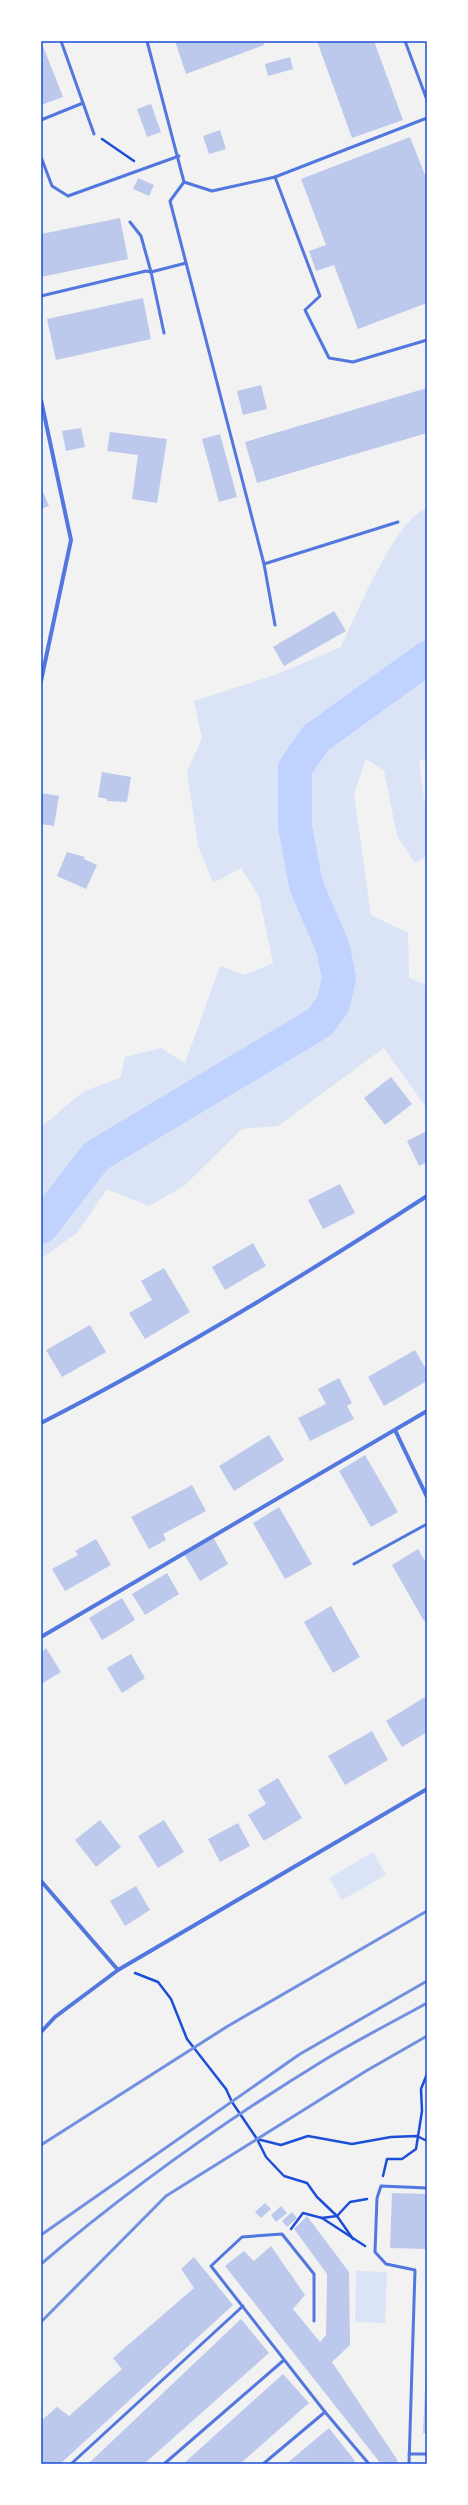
<svg xmlns="http://www.w3.org/2000/svg" width="468" height="2505" viewBox="0 0 468 2505" font-family="Inter,sans-serif">
<style>
.green{fill:#dbe4f7}
.lines{fill:none;stroke-linecap:round;stroke-linejoin:round}
.river{stroke:#bfd3fe;stroke-width:34}
.building{fill:#bdc9ec}
.path{stroke:#1d4ed8;stroke-width:2.5}
.service{stroke:#5277de;stroke-width:3}
.minor{stroke:#5277de;stroke-width:4}
.rail{stroke:#7290e2;stroke-width:3}
.neatline{fill:none;stroke:#1d4ed8;stroke-width:1.5}
</style>
<rect width="100%" height="100%" fill="#f2f2f2"/>
<g class="green">
<path d="M 427,508 L 427,759 L 419,761 L 424,799 L 427,804 L 427,856 L 415,863 L 397,836 L 384,771 L 366,759 L 354,794 L 371,915 L 408,933 L 409,978 L 427,985 L 427,1109 L 384,1048 L 278,1126 L 242,1129 L 184,1186 L 149,1206 L 107,1189 L 78,1232 L 41,1259 L 41,1127 L 84,1091 L 120,1078 L 125,1057 L 161,1048 L 185,1063 L 220,966 L 245,975 L 273,963 L 259,896 L 241,868 L 213,883 L 198,846 L 187,772 L 202,738 L 194,701 L 275,675 L 341,647 C 356,616 396,518 427,508 Z"/>
<path d="M 373,1852 L 386,1875 L 342,1900 L 329,1878 Z"/>
<path d="M 356,2271 L 387,2272 L 385,2323 L 355,2322 Z"/>
</g>
<g class="lines">
<path class="river" d="M 41,1227 L 96,1156 L 320,1022 L 333,1004 L 339,978 L 333,948 L 306,885 L 295,827 L 295,768 L 316,738 L 427,658"/>
</g>
<g class="building">
<path d="M 41,41 L 63,97 L 41,105 Z"/>
<path d="M 175,41 L 263,41 L 264,45 L 186,74 Z"/>
<path d="M 317,41 L 374,41 L 403,120 L 352,138 Z"/>
<path d="M 290,57 L 293,69 L 268,76 L 265,64 Z"/>
<path d="M 151,104 L 161,132 L 147,137 L 137,109 Z"/>
<path d="M 220,130 L 226,149 L 209,154 L 203,136 Z"/>
<path d="M 410,137 L 427,180 L 427,303 L 358,329 L 334,265 L 316,271 L 309,251 L 326,245 L 301,179 Z"/>
<path d="M 138,178 L 154,185 L 149,196 L 133,189 Z"/>
<path d="M 120,218 L 128,259 L 41,277 L 41,234 Z"/>
<path d="M 143,298 L 151,339 L 56,360 L 47,319 Z"/>
<path d="M 261,385 L 267,409 L 243,415 L 237,391 Z"/>
<path d="M 427,388 L 427,433 L 257,483 L 245,442 Z"/>
<path d="M 81,428 L 85,447 L 66,451 L 62,431 Z"/>
<path d="M 110,432 L 167,439 L 157,503 L 132,499 L 138,455 L 107,451 Z"/>
<path d="M 220,434 L 237,497 L 219,502 L 202,439 Z"/>
<path d="M 41,487 L 49,506 L 41,509 Z"/>
<path d="M 334,611 L 346,631 L 284,666 L 273,647 Z"/>
<path d="M 102,772 L 131,777 L 127,802 L 107,801 L 107,799 L 98,797 Z"/>
<path d="M 41,793 L 59,796 L 54,826 L 41,824 Z"/>
<path d="M 67,852 L 85,857 L 84,859 L 97,865 L 86,889 L 57,876 Z"/>
<path d="M 391,1077 L 412,1104 L 385,1125 L 364,1098 Z"/>
<path d="M 427,1131 L 427,1162 L 419,1166 L 407,1141 Z"/>
<path d="M 340,1184 L 355,1213 L 323,1229 L 308,1200 Z"/>
<path d="M 253,1243 L 266,1266 L 225,1290 L 212,1267 Z"/>
<path d="M 164,1268 L 190,1312 L 145,1339 L 129,1313 L 152,1300 L 141,1281 Z"/>
<path d="M 90,1325 L 106,1352 L 62,1377 L 46,1350 Z"/>
<path d="M 415,1350 L 427,1371 L 427,1381 L 384,1406 L 368,1377 Z"/>
<path d="M 339,1378 L 352,1403 L 347,1406 L 354,1419 L 310,1441 L 298,1418 L 326,1404 L 318,1389 Z"/>
<path d="M 269,1435 L 284,1460 L 234,1491 L 219,1466 Z"/>
<path d="M 365,1455 L 398,1512 L 371,1527 L 339,1471 Z"/>
<path d="M 192,1485 L 206,1511 L 163,1534 L 166,1540 L 149,1549 L 131,1517 Z"/>
<path d="M 279,1507 L 312,1564 L 285,1579 L 253,1523 Z"/>
<path d="M 213,1537 L 228,1564 L 200,1581 L 184,1554 Z"/>
<path d="M 96,1539 L 111,1565 L 65,1591 L 52,1569 L 78,1555 L 75,1551 Z"/>
<path d="M 418,1549 L 427,1564 L 427,1620 L 424,1621 L 392,1565 Z"/>
<path d="M 167,1573 L 179,1594 L 145,1615 L 132,1594 Z"/>
<path d="M 122,1598 L 135,1620 L 102,1640 L 89,1618 Z"/>
<path d="M 331,1606 L 360,1657 L 333,1673 L 304,1622 Z"/>
<path d="M 46,1648 L 61,1672 L 41,1684 L 41,1652 Z"/>
<path d="M 131,1654 L 145,1678 L 122,1693 L 107,1668 Z"/>
<path d="M 425,1697 L 427,1732 L 402,1747 L 386,1721 Z"/>
<path d="M 372,1731 L 388,1760 L 345,1785 L 328,1756 Z"/>
<path d="M 278,1778 L 302,1818 L 264,1841 L 248,1815 L 266,1804 L 258,1790 Z"/>
<path d="M 100,1820 L 121,1847 L 96,1867 L 75,1840 Z"/>
<path d="M 164,1820 L 184,1852 L 158,1868 L 138,1836 Z"/>
<path d="M 238,1823 L 250,1846 L 220,1862 L 208,1839 Z"/>
<path d="M 136,1886 L 150,1910 L 125,1926 L 110,1901 Z"/>
<path d="M 392,2193 L 427,2194 L 427,2249 L 390,2248 Z"/>
<path d="M 265,2203 L 271,2209 L 261,2218 L 255,2212 Z"/>
<path d="M 281,2206 L 287,2213 L 276,2222 L 271,2215 Z"/>
<path d="M 292,2212 L 297,2218 L 287,2227 L 282,2221 Z"/>
<path d="M 307,2216 L 349,2272 L 350,2345 L 332,2362 L 398,2461 L 395,2464 L 381,2464 L 225,2266 L 244,2251 L 254,2261 L 271,2246 L 305,2295 L 293,2309 L 320,2342 L 326,2335 L 327,2274 L 294,2229 Z"/>
<path d="M 194,2257 L 233,2305 L 60,2464 L 41,2464 L 41,2421 L 57,2407 L 69,2416 L 122,2369 L 113,2358 L 194,2288 L 181,2269 Z"/>
<path d="M 241,2319 L 269,2353 L 144,2464 L 88,2464 Z"/>
<path d="M 426,2368 L 427,2368 L 427,2433 L 423,2433 Z"/>
<path d="M 283,2374 L 309,2403 L 240,2464 L 183,2464 Z"/>
<path d="M 329,2428 L 355,2461 L 352,2464 L 286,2464 Z"/>
</g>
<g class="lines">
<g class="path">
<path d="M 102,139 L 134,161"/>
<path d="M 135,1973 L 158,1982 L 171,1999 L 187,2039 L 226,2089 L 232,2102 L 257,2139"/>
<path d="M 383,2176 L 387,2159 L 402,2159 L 416,2149 L 422,2111 L 421,2089 L 427,2074"/>
<path d="M 322,2218 L 337,2216 L 350,2202 L 367,2199"/>
<path d="M 291,2229 L 303,2213 L 322,2218 L 365,2246"/>
<path d="M 353,2239 L 337,2216 L 317,2197 L 307,2183 L 284,2176 L 266,2157 L 257,2139 L 281,2145 L 308,2136 L 352,2144 L 391,2137 L 417,2136 L 427,2141"/>
</g>
<g class="service">
<path d="M 61,41 L 94,134"/>
<path d="M 147,41 L 184,182 L 212,191 L 275,177 L 427,118"/>
<path d="M 405,41 L 427,100"/>
<path d="M 41,120 L 83,103"/>
<path d="M 41,157 L 52,186 L 68,196 L 179,156"/>
<path d="M 275,177 L 320,296 L 305,310 L 329,358 L 353,362 L 427,340"/>
<path d="M 184,182 L 170,201 L 264,564 L 275,625"/>
<path d="M 41,296 L 146,271 L 151,272 L 141,236 L 130,222"/>
<path d="M 164,333 L 151,272 L 186,263"/>
<path d="M 264,564 L 398,522"/>
<path d="M 354,1564 L 427,1524"/>
<path d="M 325,2412 L 369,2464"/>
<path d="M 409,2454 L 427,2454"/>
<path d="M 71,2464 L 243,2306"/>
<path d="M 164,2464 L 284,2360"/>
<path d="M 263,2464 L 325,2412 L 211,2266 L 242,2237 L 282,2234 L 314,2274 L 314,2321"/>
<path d="M 409,2464 L 415,2270 L 386,2264 L 375,2252 L 377,2198 L 381,2186 L 427,2188"/>
</g>
<g class="minor">
<path d="M 41,400 L 71,540 L 41,681"/>
<path d="M 41,1423 C 174,1355 302,1277 427,1196"/>
<path d="M 395,1430 L 427,1497"/>
<path d="M 41,1637 L 427,1411"/>
<path d="M 41,1881 L 118,1970"/>
<path d="M 41,2032 L 55,2017 L 118,1970 L 427,1789"/>
</g>
<g class="rail">
<path d="M 41,2145 L 228,2026 L 427,1911"/>
<path d="M 41,2235 L 300,2054 L 427,1981"/>
<path d="M 41,2264 C 130,2188 226,2120 326,2059 C 359,2039 393,2022 427,2003"/>
<path d="M 41,2322 L 166,2196 L 366,2071 L 427,2036"/>
</g>
</g>
<rect width="468" height="2505" fill="none" stroke="#ffffff" stroke-width="84"/>
<rect x="42" y="42" width="384" height="2421" class="neatline"/>
</svg>
